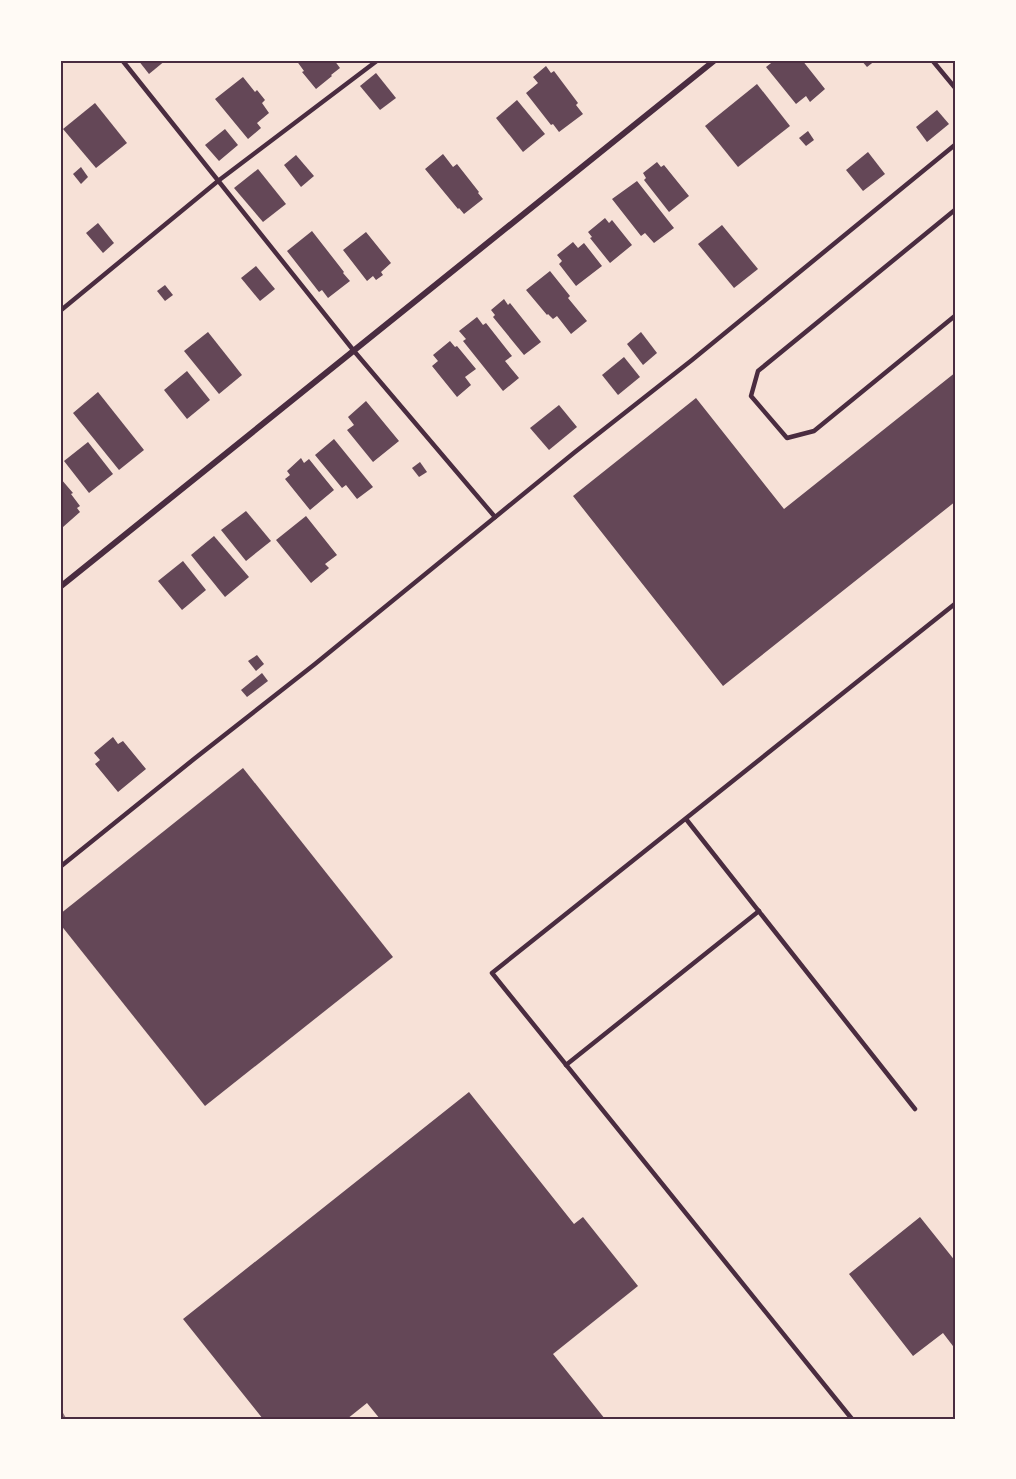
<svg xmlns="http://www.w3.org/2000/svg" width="1016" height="1479" viewBox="0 0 1016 1479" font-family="'Varela Round',sans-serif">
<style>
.building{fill:#644757}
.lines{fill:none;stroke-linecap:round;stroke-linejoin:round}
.service{stroke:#4a2c40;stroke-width:4.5}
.minor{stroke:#4a2c40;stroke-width:6}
.rail{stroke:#8f747c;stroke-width:4.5}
.neatline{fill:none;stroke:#4a2c40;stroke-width:2}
</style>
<rect width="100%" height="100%" fill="#f7e1d7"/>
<g class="building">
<path d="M 138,60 L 166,60 L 149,74 Z"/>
<path d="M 296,60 L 334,60 L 340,68 L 331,75 L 332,76 L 316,89 L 302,72 L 304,71 Z"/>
<path d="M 775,60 L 802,60 L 825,89 L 810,102 L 806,96 L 796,104 L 766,67 Z"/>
<path d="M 861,60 L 876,60 L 867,67 Z"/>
<path d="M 546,66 L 551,73 L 554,71 L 578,103 L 576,105 L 583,114 L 559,132 L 553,124 L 551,125 L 526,93 L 538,83 L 533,77 Z"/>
<path d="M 376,73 L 396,98 L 380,110 L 360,86 Z"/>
<path d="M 243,77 L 255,92 L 257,90 L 265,100 L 262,103 L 269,113 L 257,123 L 261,128 L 248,139 L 215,99 Z"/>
<path d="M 757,84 L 790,126 L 738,167 L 705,126 Z"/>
<path d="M 517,100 L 545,134 L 523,152 L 496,118 Z"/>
<path d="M 95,103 L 127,143 L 96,168 L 63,129 Z"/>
<path d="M 937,110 L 949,124 L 927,142 L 916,127 Z"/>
<path d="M 225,129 L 238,145 L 219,161 L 205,145 Z"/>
<path d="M 808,131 L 814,140 L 806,146 L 799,138 Z"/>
<path d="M 868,152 L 885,174 L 863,191 L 846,170 Z"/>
<path d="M 443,154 L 453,167 L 457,164 L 479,192 L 478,193 L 483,199 L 464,214 L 459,208 L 458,209 L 425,169 Z"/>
<path d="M 296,155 L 314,176 L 301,187 L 284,165 Z"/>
<path d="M 657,162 L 661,167 L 664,165 L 689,196 L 669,212 L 644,180 L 646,178 L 643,173 Z"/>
<path d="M 81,167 L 88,177 L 81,184 L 73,174 Z"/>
<path d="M 258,169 L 286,204 L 263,222 L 234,188 Z"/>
<path d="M 637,181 L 674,228 L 654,243 L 645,233 L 641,236 L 612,199 Z"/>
<path d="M 605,218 L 609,223 L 612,220 L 632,245 L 610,263 L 590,238 L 592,237 L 588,232 Z"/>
<path d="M 98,223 L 114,243 L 103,253 L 86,233 Z"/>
<path d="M 722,225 L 758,269 L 734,288 L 698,244 Z"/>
<path d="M 312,231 L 344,272 L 343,273 L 350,281 L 328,298 L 322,290 L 319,292 L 287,251 Z"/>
<path d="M 366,232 L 391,263 L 381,272 L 383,275 L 376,280 L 373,276 L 367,281 L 343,250 Z"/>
<path d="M 573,242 L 578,248 L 584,243 L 602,266 L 576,286 L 559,264 L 562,261 L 557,255 Z"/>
<path d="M 256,266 L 275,289 L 260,301 L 241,278 Z"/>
<path d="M 550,271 L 570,296 L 568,298 L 587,321 L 571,334 L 557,316 L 553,319 L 548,314 L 547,315 L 526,290 Z"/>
<path d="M 165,285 L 173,295 L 165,301 L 157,291 Z"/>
<path d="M 504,299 L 508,305 L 510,303 L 541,342 L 524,355 L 493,317 L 495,315 L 491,310 Z"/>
<path d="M 477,317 L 483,325 L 486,323 L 512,356 L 505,361 L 519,378 L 503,391 L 463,341 L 466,339 L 459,331 Z"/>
<path d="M 208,332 L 242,375 L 219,394 L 184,351 Z"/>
<path d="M 641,332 L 657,353 L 643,365 L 627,344 Z"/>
<path d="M 450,341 L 455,347 L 457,346 L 476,369 L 465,377 L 471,385 L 457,397 L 432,366 L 438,361 L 433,355 Z"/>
<path d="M 624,357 L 640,377 L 618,395 L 602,375 Z"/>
<path d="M 187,371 L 210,400 L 187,419 L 164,390 Z"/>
<path d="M 956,372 L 956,501 L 723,686 L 573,496 L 696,398 L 784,509 Z"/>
<path d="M 98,392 L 144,450 L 119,470 L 73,413 Z"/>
<path d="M 366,401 L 399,441 L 373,462 L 347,430 L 354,425 L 348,417 Z"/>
<path d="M 559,405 L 577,427 L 549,450 L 530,428 Z"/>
<path d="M 334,439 L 373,487 L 357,499 L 346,485 L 342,488 L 315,455 Z"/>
<path d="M 88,442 L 113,474 L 89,493 L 64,461 Z"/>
<path d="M 301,458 L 304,463 L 309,459 L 334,490 L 310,510 L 285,479 L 290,475 L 287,471 Z"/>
<path d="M 420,462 L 427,472 L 419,477 L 412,468 Z"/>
<path d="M 61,479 L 73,493 L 71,494 L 80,506 L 77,508 L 80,512 L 63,527 L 60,523 L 60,480 Z"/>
<path d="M 246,511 L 271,541 L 246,561 L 221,530 Z"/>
<path d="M 306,516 L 337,555 L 325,564 L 329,568 L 311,583 L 276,540 Z"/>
<path d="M 214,536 L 249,577 L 225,597 L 191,555 Z"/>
<path d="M 183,561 L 206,590 L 182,610 L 158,581 Z"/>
<path d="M 257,655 L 264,664 L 256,671 L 248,661 Z"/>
<path d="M 262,673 L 268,681 L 247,697 L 241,690 Z"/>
<path d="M 113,737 L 118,744 L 123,741 L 146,769 L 118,792 L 95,764 L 100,760 L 94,753 Z"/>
<path d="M 243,768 L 393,957 L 205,1106 L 60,924 L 60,914 Z"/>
<path d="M 469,1092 L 574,1224 L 583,1217 L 638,1286 L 553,1354 L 605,1419 L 380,1419 L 367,1403 L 347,1419 L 263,1419 L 183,1319 Z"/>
<path d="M 920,1217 L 956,1262 L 956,1350 L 943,1333 L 913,1356 L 849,1274 Z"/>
</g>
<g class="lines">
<g class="service">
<path d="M 122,60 L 354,351 L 495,517"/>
<path d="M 932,60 L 956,89"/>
<path d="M 956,209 L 758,371 L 751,396 L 787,438 L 814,431 L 956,315"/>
<path d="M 60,311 L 218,181 L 378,60"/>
<path d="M 686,819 L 915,1109"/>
<path d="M 60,867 L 194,759 L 315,664 L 575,452 L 692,360 L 956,144"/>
<path d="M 566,1065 L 759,911"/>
<path d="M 852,1419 L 492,973 L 956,603"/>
</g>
<path class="minor" d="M 60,587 L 715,60"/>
<path class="rail" d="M 60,1412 L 64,1419"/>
</g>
<rect width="1016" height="1479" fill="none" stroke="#fffaf5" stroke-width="123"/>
<rect x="62" y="62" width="892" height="1356" class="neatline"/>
</svg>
